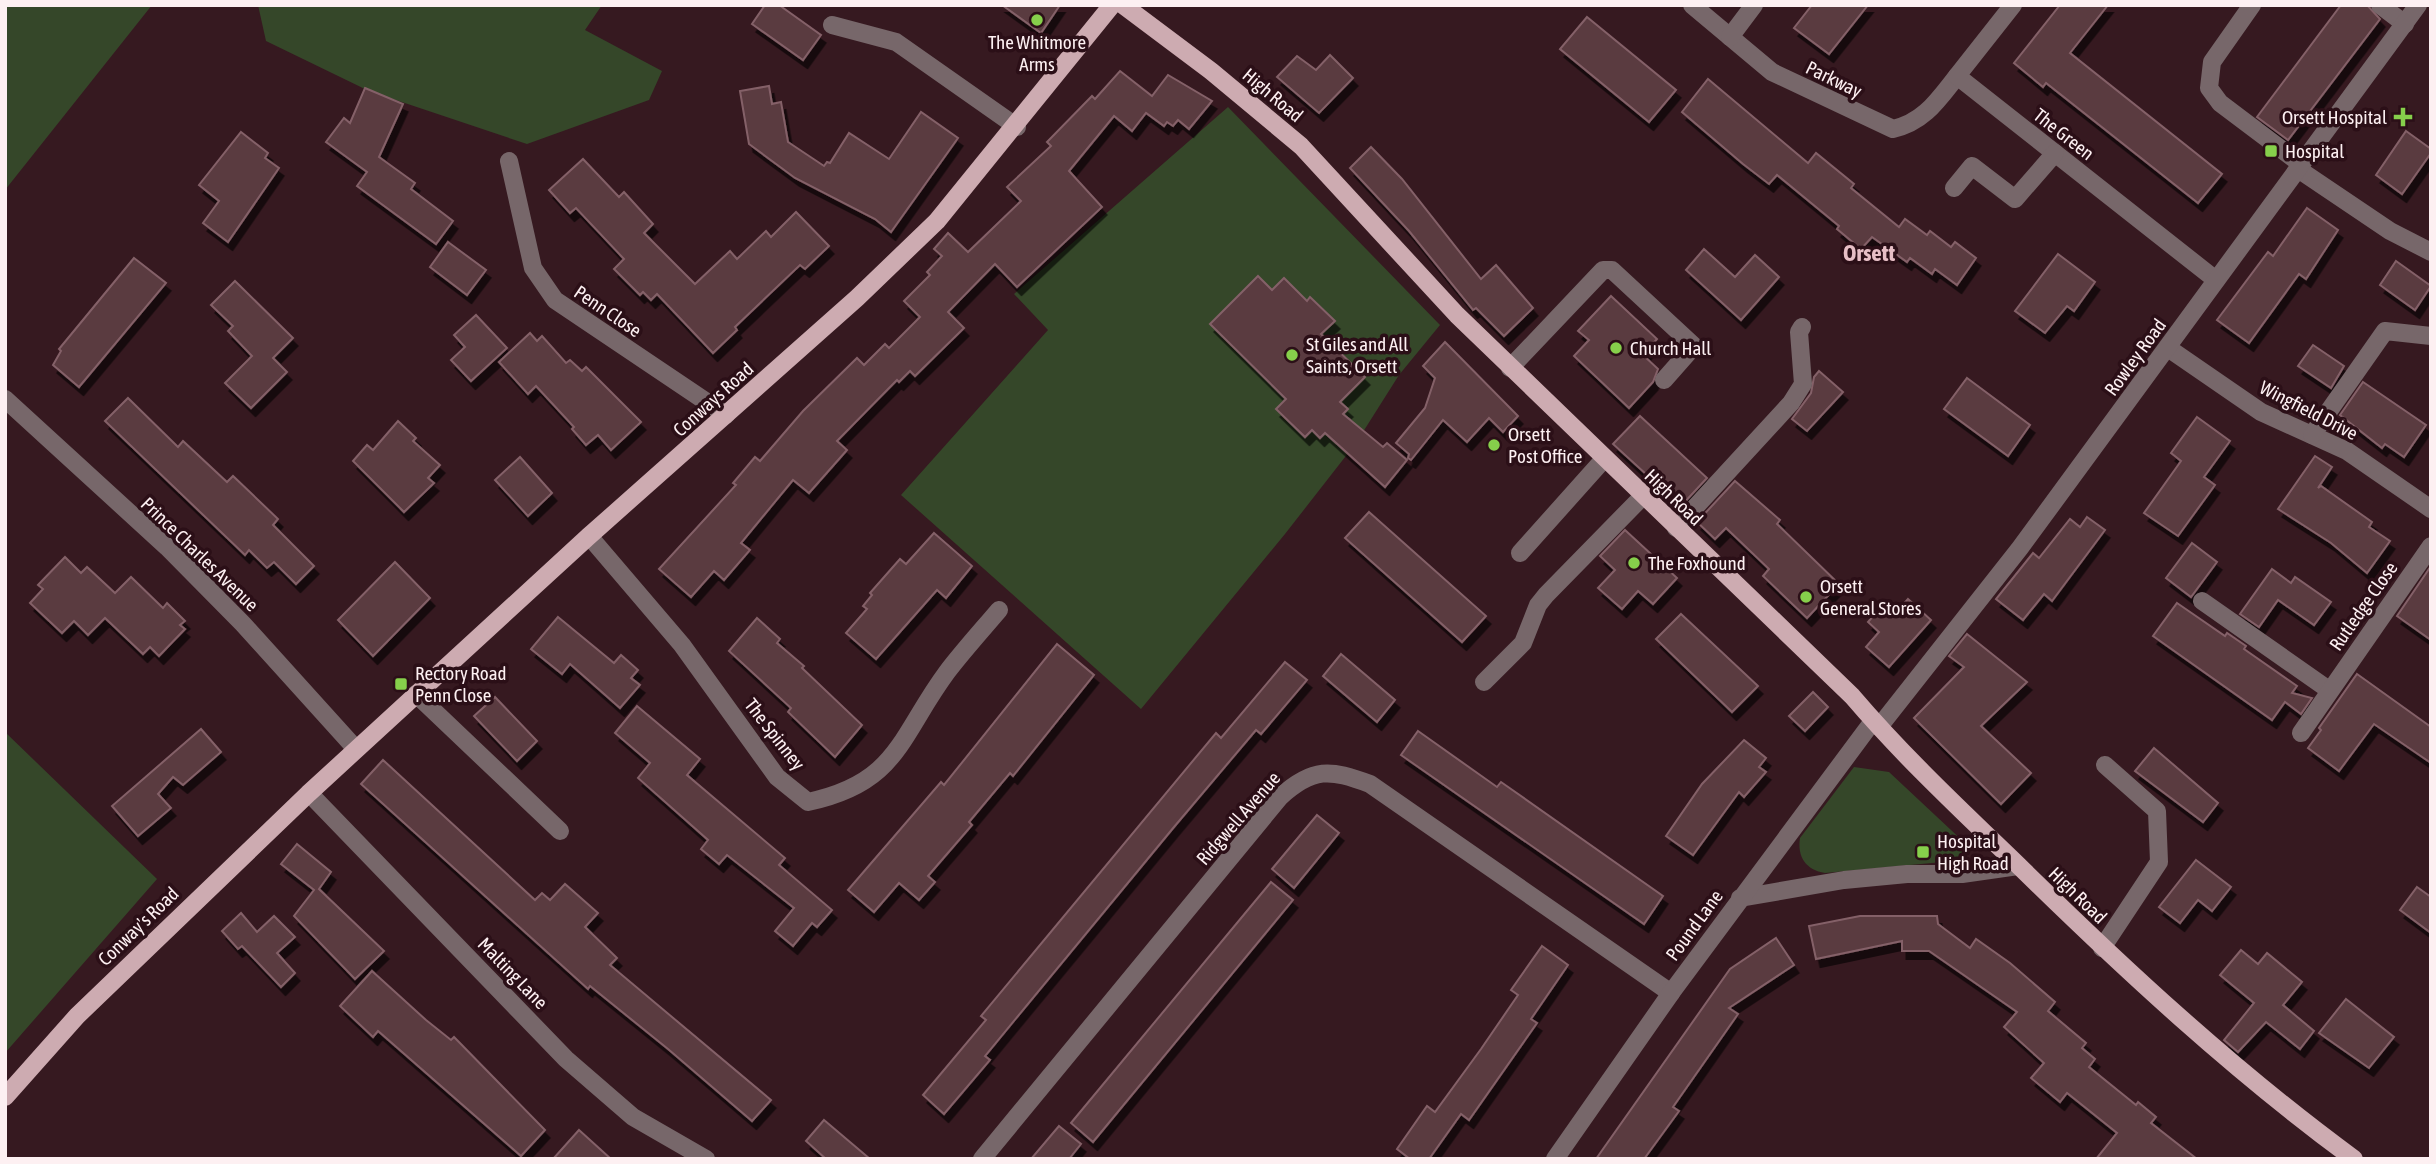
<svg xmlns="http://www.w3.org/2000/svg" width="2436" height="1164" viewBox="0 0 2436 1164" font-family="'Asap Condensed',sans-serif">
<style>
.green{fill:#354729}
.building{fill:#5a3a40;stroke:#846168;stroke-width:2;filter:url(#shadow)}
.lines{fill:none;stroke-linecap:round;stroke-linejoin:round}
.minor{stroke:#77676a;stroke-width:18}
.major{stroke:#cdabb1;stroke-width:18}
.poi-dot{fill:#86cf4b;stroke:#2b0f17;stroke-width:2.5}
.labels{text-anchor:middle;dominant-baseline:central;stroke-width:7;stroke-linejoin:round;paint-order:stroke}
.poi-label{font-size:19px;fill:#fdf0f2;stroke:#2b0f17;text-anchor:start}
.street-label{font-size:19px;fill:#fdf0f2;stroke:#2b0f17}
.quarter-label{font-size:23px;font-weight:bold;fill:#e6bec5;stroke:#2b0f17}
</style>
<defs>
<filter id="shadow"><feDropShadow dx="4.5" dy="8" stdDeviation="0" flood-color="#0009"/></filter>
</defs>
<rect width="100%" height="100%" fill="#361920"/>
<g class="green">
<path d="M 5,5 L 152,5 L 5,190 Z"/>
<path d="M 258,5 L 602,5 L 585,30 L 662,71 L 649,100 L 527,144 L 369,91 L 266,41 Z"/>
<path d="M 1228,107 L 1440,325 L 1399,375 L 1356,443 L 1285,534 L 1141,709 L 901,495 L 1048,330 L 1014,294 Z"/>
<path d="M 5,732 L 157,879 L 5,1053 Z"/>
<path d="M 1854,767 L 1889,772 L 1967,845 L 1963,854 L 1953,861 L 1825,873 C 1806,870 1797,857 1800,838 Z"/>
</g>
<g class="building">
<path d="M 765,5 L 779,5 L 821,35 L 803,60 L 752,24 Z"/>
<path d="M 1002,5 L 1060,5 L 1041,33 Z"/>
<path d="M 1812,5 L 1868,5 L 1829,54 L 1794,28 Z"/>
<path d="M 2060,5 L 2108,5 L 2070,53 L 2222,174 L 2198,203 L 2046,83 L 2043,87 L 2014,63 Z"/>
<path d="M 2341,5 L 2367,5 L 2380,19 L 2288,140 L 2257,117 Z"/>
<path d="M 1587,17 L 1676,90 L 1649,122 L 1560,49 Z"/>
<path d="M 1330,55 L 1353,78 L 1319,113 L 1277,77 L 1297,56 L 1316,70 Z"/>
<path d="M 1120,71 L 1152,96 L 1168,75 L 1212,101 L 1189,129 L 1178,120 L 1173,126 L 1167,122 L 1164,126 L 1146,113 L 1132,131 L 1114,116 L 1069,171 L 1102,207 L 1017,287 L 995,264 L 948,312 L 964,328 L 915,376 L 910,371 L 899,382 L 897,380 L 837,441 L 847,450 L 809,493 L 793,480 L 741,543 L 750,550 L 724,580 L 714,571 L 691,597 L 659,569 L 736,485 L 733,483 L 755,457 L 760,461 L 803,411 L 857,358 L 864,365 L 885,344 L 889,348 L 920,317 L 904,301 L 930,275 L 927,272 L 942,256 L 934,249 L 948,233 L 968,252 L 1021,201 L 1007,187 L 1051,146 L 1047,142 L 1092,96 L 1095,99 Z"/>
<path d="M 1708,79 L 1808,163 L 1816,153 L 1854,184 L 1851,188 L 1899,227 L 1905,219 L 1927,235 L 1930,231 L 1951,247 L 1955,242 L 1976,258 L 1957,285 L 1935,269 L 1932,274 L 1910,258 L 1907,262 L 1872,237 L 1861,249 L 1837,229 L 1839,226 L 1777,175 L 1769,184 L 1743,164 L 1682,112 Z"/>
<path d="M 769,86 L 772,104 L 781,102 L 788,142 L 824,166 L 827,162 L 830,163 L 849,133 L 889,159 L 921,112 L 958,138 L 891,232 L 875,219 L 795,178 L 749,144 L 740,91 Z"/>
<path d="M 365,88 L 403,104 L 379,157 L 415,183 L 411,189 L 453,221 L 436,244 L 357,186 L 367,172 L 326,142 L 344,118 L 350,123 Z"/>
<path d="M 2406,131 L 2431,149 L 2431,153 L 2402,194 L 2376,175 Z"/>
<path d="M 241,132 L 268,153 L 265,158 L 279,168 L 228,242 L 203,223 L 219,201 L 199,185 Z"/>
<path d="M 1371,147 L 1402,179 L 1481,279 L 1496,265 L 1533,308 L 1504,336 L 1476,308 L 1473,310 L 1409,231 L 1350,168 Z"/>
<path d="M 583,159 L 619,197 L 624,192 L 653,224 L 644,233 L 695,284 L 730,251 L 737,259 L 766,231 L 771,237 L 796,212 L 829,246 L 805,269 L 800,265 L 735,327 L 737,330 L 713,353 L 657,294 L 651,300 L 643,292 L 640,295 L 614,269 L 624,259 L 576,208 L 570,213 L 549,190 Z"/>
<path d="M 2307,208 L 2338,230 L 2306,279 L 2299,274 L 2249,343 L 2217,320 L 2268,252 L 2273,256 Z"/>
<path d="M 448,242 L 486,270 L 467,295 L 430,267 Z"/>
<path d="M 1704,249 L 1735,277 L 1755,255 L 1779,277 L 1741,320 L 1686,270 Z"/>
<path d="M 2058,254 L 2095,282 L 2074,311 L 2067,306 L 2045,333 L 2015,311 Z"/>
<path d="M 134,258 L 166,283 L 79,387 L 53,365 L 61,351 L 59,349 Z"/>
<path d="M 2396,261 L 2431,286 L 2415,310 L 2380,285 Z"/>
<path d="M 1258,276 L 1272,290 L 1284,278 L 1307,301 L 1310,297 L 1335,321 L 1321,334 L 1365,377 L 1340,402 L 1348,409 L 1343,414 L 1383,447 L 1387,443 L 1407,460 L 1385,487 L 1325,433 L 1320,438 L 1312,430 L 1305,437 L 1276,409 L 1286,399 L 1210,324 Z"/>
<path d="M 235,281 L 293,338 L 273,358 L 287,372 L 251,408 L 225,383 L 252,356 L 228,331 L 233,326 L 211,305 Z"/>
<path d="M 1611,296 L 1657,339 L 1643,355 L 1658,369 L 1653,382 L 1629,408 L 1574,356 L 1589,340 L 1578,331 Z"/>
<path d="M 476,315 L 507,348 L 471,381 L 451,360 L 465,347 L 454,335 Z"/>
<path d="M 530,333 L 537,341 L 542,336 L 566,363 L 570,360 L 582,371 L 586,367 L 641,422 L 611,450 L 598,435 L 586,445 L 572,429 L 574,427 L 536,386 L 528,394 L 499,362 Z"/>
<path d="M 1445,342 L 1518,416 L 1503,432 L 1489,418 L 1467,442 L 1443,420 L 1411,460 L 1408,458 L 1409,454 L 1396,443 L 1425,408 L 1435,378 L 1423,366 Z"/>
<path d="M 2313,345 L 2344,366 L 2331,388 L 2298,366 Z"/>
<path d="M 1819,371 L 1843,392 L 1807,431 L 1792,419 L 1811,393 L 1814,377 Z"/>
<path d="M 1967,378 L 2030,425 L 2008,456 L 1944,409 Z"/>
<path d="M 2363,382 L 2426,425 L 2404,457 L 2385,444 L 2382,448 L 2340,415 Z"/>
<path d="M 128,398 L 178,447 L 183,441 L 227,482 L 233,476 L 278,519 L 273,525 L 314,566 L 296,584 L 274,562 L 267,568 L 249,550 L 245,555 L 105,421 Z"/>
<path d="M 1640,416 L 1707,478 L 1681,506 L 1613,444 Z"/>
<path d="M 2197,417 L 2230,441 L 2204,477 L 2215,485 L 2178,536 L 2144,513 L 2181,461 L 2171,453 Z"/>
<path d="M 398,421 L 416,438 L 413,441 L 440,465 L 428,478 L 434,483 L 404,512 L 353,461 L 367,445 L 373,450 Z"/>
<path d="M 2315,456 L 2332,467 L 2318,488 L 2321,486 L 2372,522 L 2369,527 L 2390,541 L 2367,573 L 2331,543 L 2278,509 Z"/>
<path d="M 520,457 L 552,493 L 528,516 L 495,480 Z"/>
<path d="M 1735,481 L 1780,520 L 1777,524 L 1839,584 L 1807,618 L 1763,576 L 1769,569 L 1726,528 L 1715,539 L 1697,522 Z"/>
<path d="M 1369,512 L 1486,616 L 1462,642 L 1345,538 Z"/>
<path d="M 2087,517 L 2105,530 L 2052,601 L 2044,594 L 2023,620 L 1996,599 L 2033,553 L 2039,558 L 2070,519 L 2080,527 Z"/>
<path d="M 1625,530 L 1677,578 L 1653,604 L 1638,591 L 1622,609 L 1598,588 L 1615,570 L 1600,556 Z"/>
<path d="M 934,533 L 972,566 L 946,598 L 937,590 L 876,659 L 846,633 L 867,609 L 863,606 L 872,595 L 870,593 L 900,559 L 906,564 Z"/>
<path d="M 2192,543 L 2217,562 L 2191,597 L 2166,578 Z"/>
<path d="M 65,557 L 81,573 L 87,567 L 115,593 L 131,577 L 163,608 L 167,603 L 185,621 L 180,625 L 185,629 L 159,656 L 150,647 L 143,654 L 105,618 L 88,635 L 74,621 L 62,633 L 30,603 L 43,589 L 38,585 Z"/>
<path d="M 395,562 L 430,598 L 373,656 L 338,620 Z"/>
<path d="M 2431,566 L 2431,640 L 2397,616 Z"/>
<path d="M 2272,569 L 2291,583 L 2295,577 L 2331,602 L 2314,625 L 2278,600 L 2259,627 L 2240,614 Z"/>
<path d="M 1908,599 L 1931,620 L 1889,667 L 1866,647 L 1879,632 L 1868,622 L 1883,605 L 1894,615 Z"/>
<path d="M 2177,603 L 2225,636 L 2227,633 L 2246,646 L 2244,649 L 2297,686 L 2292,693 L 2312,698 L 2301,714 L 2285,702 L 2272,720 L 2153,636 Z"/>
<path d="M 1681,614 L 1758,686 L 1732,712 L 1656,639 Z"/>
<path d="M 558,617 L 614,663 L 621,655 L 638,670 L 631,678 L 640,685 L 620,708 L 570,664 L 562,674 L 531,649 Z"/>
<path d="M 757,618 L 780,639 L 777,643 L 804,666 L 802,668 L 862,725 L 835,757 L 788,712 L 791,708 L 729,651 Z"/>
<path d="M 1967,634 L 2027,682 L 1981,726 L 2031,773 L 2001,804 L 1914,718 L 1964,667 L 1949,656 Z"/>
<path d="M 1057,644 L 1094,675 L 1013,776 L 1010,773 L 969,822 L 972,825 L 928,876 L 935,882 L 919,900 L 899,883 L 874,912 L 848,890 L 941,782 L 944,785 Z"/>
<path d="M 1341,654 L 1395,700 L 1377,722 L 1323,676 Z"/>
<path d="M 1285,662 L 1307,680 L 1261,734 L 1256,730 L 1174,827 L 985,1056 L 990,1060 L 944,1114 L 923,1095 L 986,1020 L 981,1016 L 1216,733 L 1221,738 Z"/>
<path d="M 2357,674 L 2431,727 L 2431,763 L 2374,724 L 2339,771 L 2308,748 L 2321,730 L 2319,728 Z"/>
<path d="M 1813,692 L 1828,707 L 1805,731 L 1789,716 Z"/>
<path d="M 495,697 L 537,741 L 517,761 L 474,716 Z"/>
<path d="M 637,706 L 700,759 L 687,775 L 785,858 L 779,865 L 832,910 L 817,927 L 812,923 L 793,946 L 775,931 L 794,908 L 727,855 L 719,864 L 701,849 L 708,840 L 638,778 L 650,763 L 615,733 Z"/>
<path d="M 201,729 L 221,752 L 183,785 L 173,777 L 158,794 L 171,808 L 138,836 L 112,806 Z"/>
<path d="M 1418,731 L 1497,787 L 1501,782 L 1663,896 L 1644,924 L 1401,755 Z"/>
<path d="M 1744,740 L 1766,758 L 1759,767 L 1766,772 L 1744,797 L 1739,792 L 1693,855 L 1666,836 L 1702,784 Z"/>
<path d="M 2154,748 L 2218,803 L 2203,822 L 2135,771 Z"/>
<path d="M 383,760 L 535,900 L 542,893 L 550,900 L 565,884 L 598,913 L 585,927 L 617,958 L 610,965 L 771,1100 L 752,1121 L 668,1049 L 590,986 L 588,989 L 361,784 Z"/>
<path d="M 1317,815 L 1339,833 L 1294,888 L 1272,869 Z"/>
<path d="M 297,844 L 331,872 L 319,889 L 384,951 L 355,979 L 294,916 L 314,890 L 281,864 Z"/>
<path d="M 2196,860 L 2231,887 L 2212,911 L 2198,900 L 2180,923 L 2159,907 Z"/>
<path d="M 1271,882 L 1293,900 L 1093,1142 L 1071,1123 Z"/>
<path d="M 2417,887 L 2431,897 L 2431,933 L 2400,910 Z"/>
<path d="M 241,913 L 257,932 L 274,916 L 295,937 L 277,953 L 295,973 L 281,987 L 242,946 L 238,949 L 222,931 Z"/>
<path d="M 1860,916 L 1937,916 L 1938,924 L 1970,948 L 1976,939 L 2010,963 L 2055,1002 L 2048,1011 L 2086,1043 L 2082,1048 L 2095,1059 L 2089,1067 L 2136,1105 L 2138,1102 L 2156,1117 L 2151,1123 L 2197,1159 L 2096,1159 L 2117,1133 L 2067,1093 L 2060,1102 L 2031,1078 L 2044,1063 L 2004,1027 L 2017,1012 L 1929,951 L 1902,951 L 1902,941 L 1816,959 L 1809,926 Z"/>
<path d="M 1776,938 L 1794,965 L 1729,1008 L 1738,1014 L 1673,1107 L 1679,1111 L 1644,1159 L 1596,1159 L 1730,969 Z"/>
<path d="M 1542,946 L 1568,965 L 1531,1019 L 1537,1023 L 1469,1120 L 1461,1114 L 1429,1159 L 1410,1159 L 1397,1149 L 1427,1106 L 1435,1112 L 1481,1049 L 1518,995 L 1511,990 Z"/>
<path d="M 2241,950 L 2258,964 L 2267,953 L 2302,982 L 2283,1005 L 2314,1031 L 2300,1049 L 2266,1022 L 2238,1052 L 2224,1040 L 2254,1003 L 2220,975 Z"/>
<path d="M 372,971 L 426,1020 L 451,1040 L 454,1037 L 545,1130 L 521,1156 L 378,1031 L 373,1037 L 340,1006 Z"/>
<path d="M 2346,999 L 2394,1037 L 2369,1068 L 2319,1033 Z"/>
<path d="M 824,1120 L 870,1159 L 826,1159 L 806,1141 Z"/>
<path d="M 1059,1126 L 1081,1144 L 1069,1159 L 1031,1159 Z"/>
<path d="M 579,1130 L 611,1159 L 553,1159 Z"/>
</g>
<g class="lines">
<g class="minor">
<path d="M 1692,5 L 1772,72 L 1893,129 C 1924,122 1938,100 1957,76"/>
<path d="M 2013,5 L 1957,76 L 2216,280"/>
<path d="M 2252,5 L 2212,62 L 2209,88 L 2220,103 L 2301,164"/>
<path d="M 2380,5 L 2405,24"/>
<path d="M 832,25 L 896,42 L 1017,127"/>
<path d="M 1730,37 L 1754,5"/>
<path d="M 509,161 L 533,268 L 555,300 L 726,415"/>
<path d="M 2298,169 L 2390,231 L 2431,252"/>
<path d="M 1954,188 L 1972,166 L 2015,199 L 2055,153"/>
<path d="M 2168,348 L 2261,412 L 2347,451 L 2431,509"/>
<path d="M 1510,368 L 1603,270 L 1612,270 L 1694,346 L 1664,380"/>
<path d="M 5,399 L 167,547 L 243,624 L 356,749"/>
<path d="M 2312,435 L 2385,331 L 2431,336"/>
<path d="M 1676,528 L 1791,403 L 1803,384 L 1799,332 L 1802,327"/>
<path d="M 589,536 L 682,645 L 777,777 L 808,802 C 898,783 899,737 947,672 C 963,651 982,630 999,610"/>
<path d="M 1520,553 L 1604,459"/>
<path d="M 2202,601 L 2329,690"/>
<path d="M 1484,682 L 1523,643 L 1538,605 L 1546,595 L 1643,496"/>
<path d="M 416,694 L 560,831"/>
<path d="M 1879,727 L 2020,548 L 2418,5"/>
<path d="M 2301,733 L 2431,546"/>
<path d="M 309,793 L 566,1059 L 633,1117 L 706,1159"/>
<path d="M 1740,898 L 1844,880 L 1907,874 L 1962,874 L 2018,866"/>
<path d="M 2102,948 L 2159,862 L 2157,811 L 2105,765"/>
<path d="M 982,1159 L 1280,797 C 1313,767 1330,769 1370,784 L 1671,993"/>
<path d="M 1555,1159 L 1671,993 L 1873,721"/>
</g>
<g class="major">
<path d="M 1123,5 L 1211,71 L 1301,146 L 1457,315 L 1852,696 C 1904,757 1962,811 2019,866 C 2125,970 2234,1071 2354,1159"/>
<path d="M 5,1097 L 77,1016 L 309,793 L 589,536 L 857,298 L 937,221 L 1112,5"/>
</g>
</g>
<g class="poi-dot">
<circle cx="1037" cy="20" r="7"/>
<path d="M2399.5 106.5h7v7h7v7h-7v7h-7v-7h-7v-7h7z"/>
<rect x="2264" y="144" width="14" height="14" rx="3.5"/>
<circle cx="1616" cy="348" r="7"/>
<circle cx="1292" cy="355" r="7"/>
<circle cx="1494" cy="445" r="7"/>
<circle cx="1634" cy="563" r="7"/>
<circle cx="1806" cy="597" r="7"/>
<rect x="394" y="677" width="14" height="14" rx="3.5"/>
<rect x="1916" y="845" width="14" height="14" rx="3.5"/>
</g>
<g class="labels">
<g class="poi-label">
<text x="1037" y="42" text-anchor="middle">The Whitmore<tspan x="1037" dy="22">Arms</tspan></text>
<text x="2387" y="117" text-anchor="end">Orsett Hospital</text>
<text x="2285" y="151">Hospital</text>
<text x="1306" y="344">St Giles and All<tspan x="1306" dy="22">Saints, Orsett</tspan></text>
<text x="1630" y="348">Church Hall</text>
<text x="1508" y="434">Orsett<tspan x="1508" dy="22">Post Office</tspan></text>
<text x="1648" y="563">The Foxhound</text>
<text x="1820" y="586">Orsett<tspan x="1820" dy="22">General Stores</tspan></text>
<text x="415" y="673">Rectory Road<tspan x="415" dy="22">Penn Close</tspan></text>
<text x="1937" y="841">Hospital<tspan x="1937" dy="22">High Road</tspan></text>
</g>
<g class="street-label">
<text transform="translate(1834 79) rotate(26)">Parkway</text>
<text transform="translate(1273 95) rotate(40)">High Road</text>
<text transform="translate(2064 134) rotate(38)">The Green</text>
<text transform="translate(608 311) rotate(34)">Penn Close</text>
<text transform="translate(2135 357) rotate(-54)">Rowley Road</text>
<text transform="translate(713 399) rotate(-42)">Conways Road</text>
<text transform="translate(2309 410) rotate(27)">Wingfield Drive</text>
<text transform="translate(1674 497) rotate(44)">High Road</text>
<text transform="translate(200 554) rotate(44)">Prince Charles Avenue</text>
<text transform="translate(2363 606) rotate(-55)">Rutledge Close</text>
<text transform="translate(775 734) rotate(52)">The Spinney</text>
<text transform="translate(1238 818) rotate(-49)">Ridgwell Avenue</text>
<text transform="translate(2078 895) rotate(44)">High Road</text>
<text transform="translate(1694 925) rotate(-54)">Pound Lane</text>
<text transform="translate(138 926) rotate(-44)">Conway's Road</text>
<text transform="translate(513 973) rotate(46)">Malting Lane</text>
</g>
<g class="quarter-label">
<text x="1869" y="253">Orsett</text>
</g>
</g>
<rect width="2436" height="1164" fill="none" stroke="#fdf0f2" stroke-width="14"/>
</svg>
